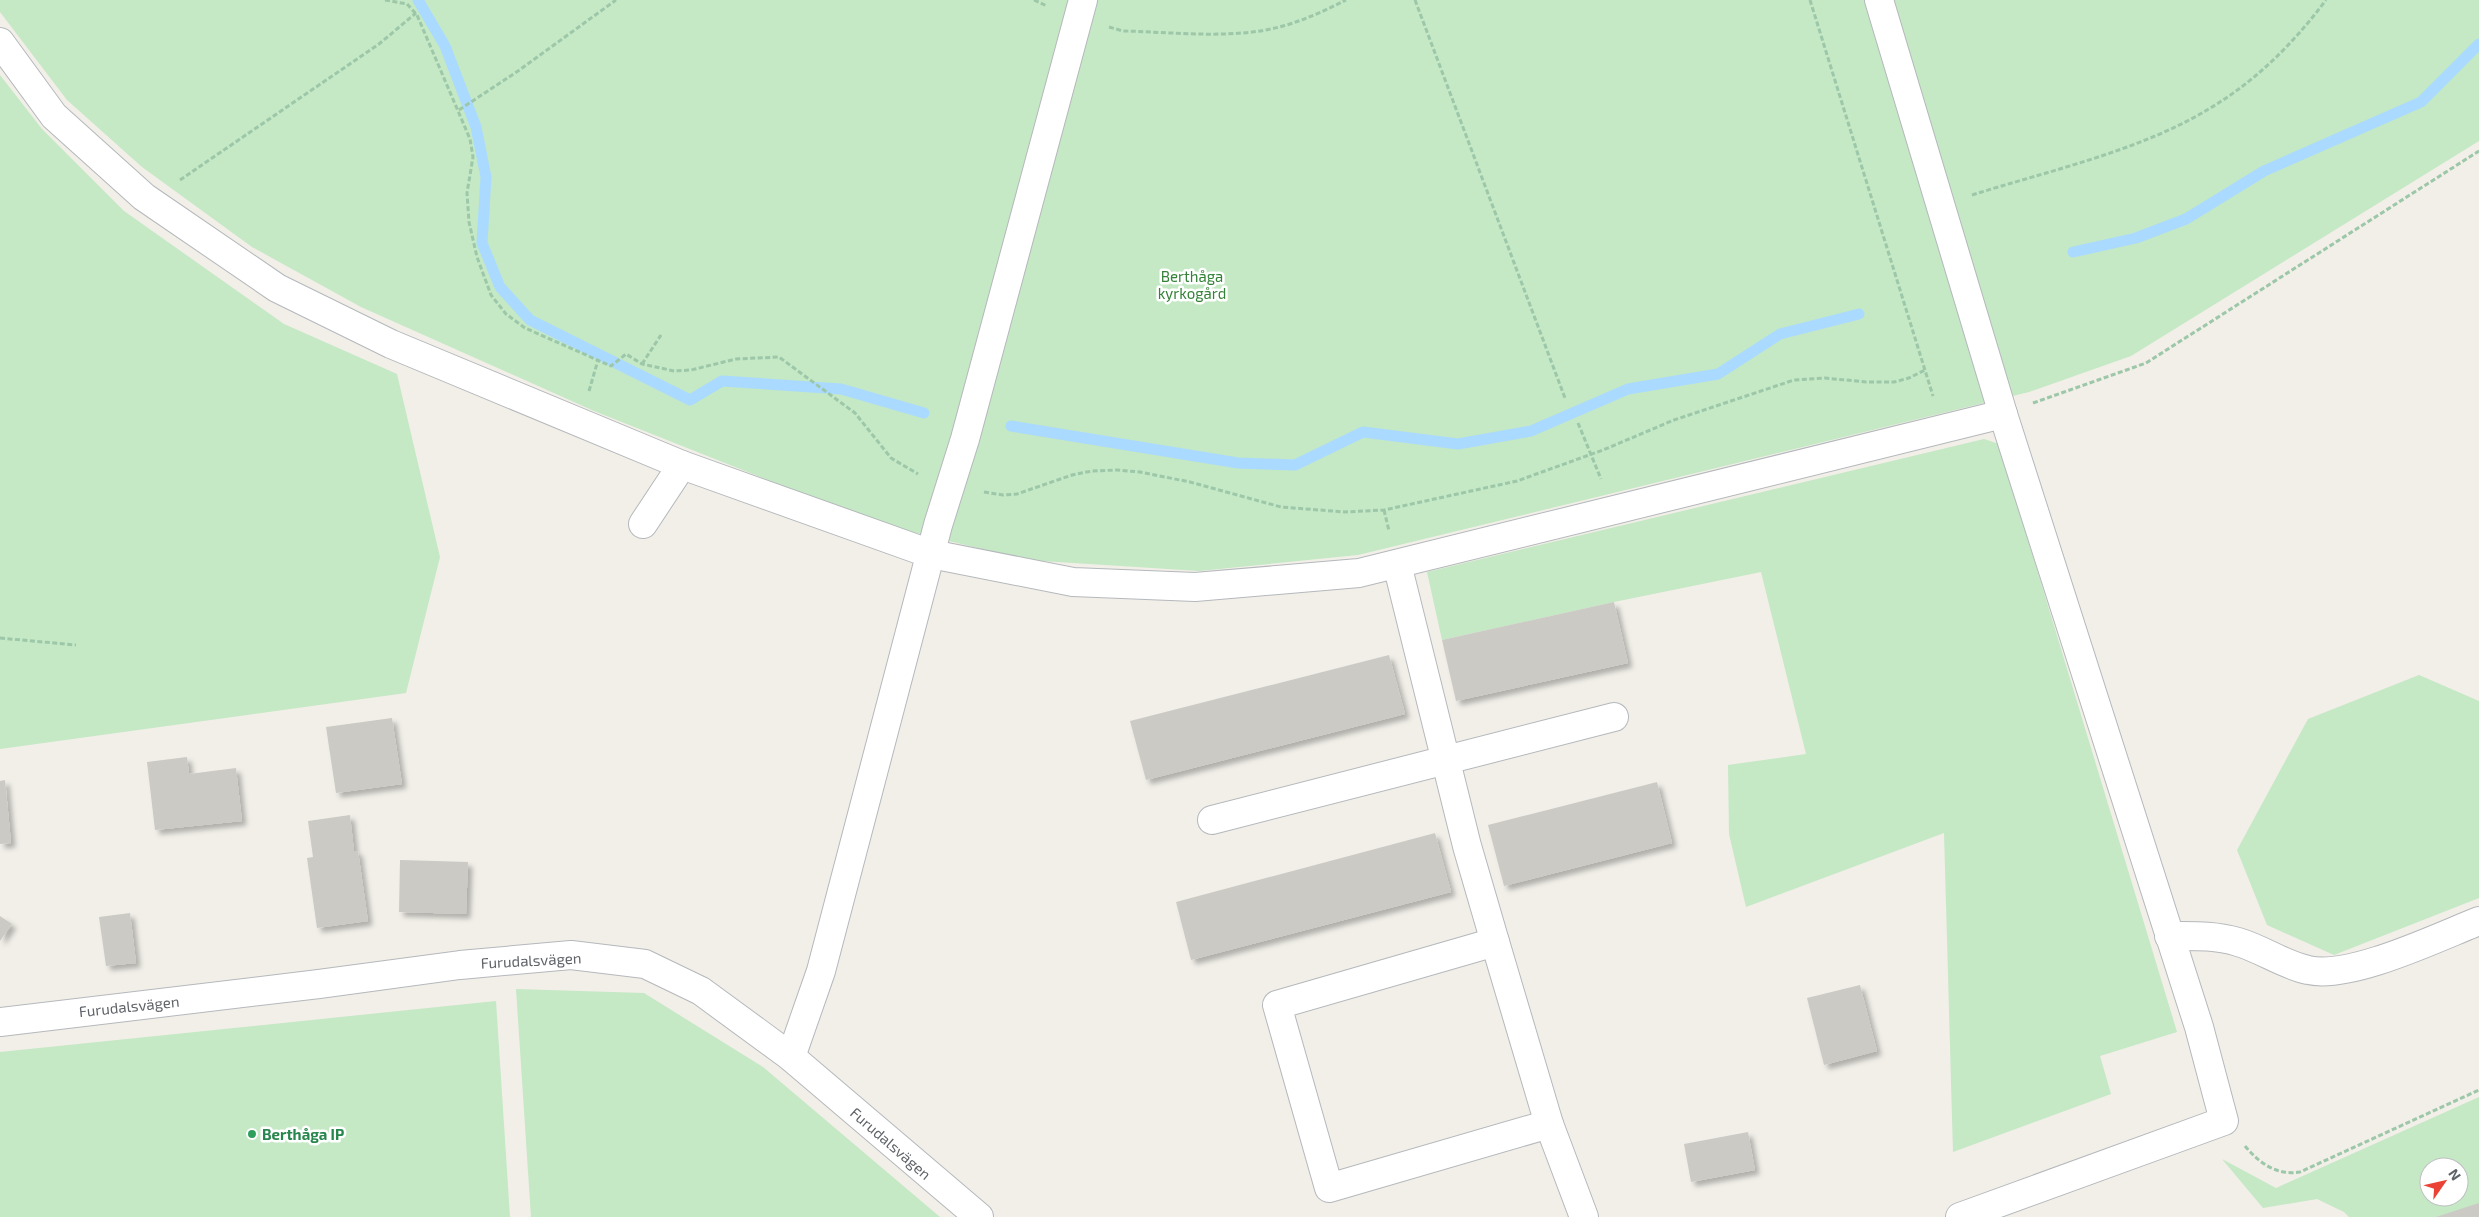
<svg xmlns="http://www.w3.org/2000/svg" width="2479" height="1217" viewBox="0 0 2479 1217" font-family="'Exo 2',sans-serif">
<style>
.green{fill:#c5e8c5;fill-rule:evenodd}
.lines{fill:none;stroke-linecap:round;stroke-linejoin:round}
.stream{stroke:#aadaff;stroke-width:11}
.building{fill:#cccac5;filter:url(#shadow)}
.minor-casing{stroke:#b5b8bc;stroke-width:30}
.path{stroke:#9cc7a9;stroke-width:3;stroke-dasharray:5 2.5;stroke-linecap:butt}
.minor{stroke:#fff;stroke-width:28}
.leisure-dot{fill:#2e9e5b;stroke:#fff;stroke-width:2}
.labels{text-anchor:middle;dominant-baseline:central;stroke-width:5;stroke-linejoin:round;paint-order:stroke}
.park-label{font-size:15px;fill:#348238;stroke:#fff}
.street-label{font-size:15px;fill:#5f6368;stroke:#fff}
.leisure-label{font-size:15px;font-weight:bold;fill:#27864d;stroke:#fff;text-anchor:start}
</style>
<defs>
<filter id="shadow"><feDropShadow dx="4.5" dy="4.5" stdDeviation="2.5" flood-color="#0004"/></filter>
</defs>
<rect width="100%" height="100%" fill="#f1efe8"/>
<g class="green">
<path d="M 0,0 L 2479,0 L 2479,141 L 2131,356 L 2029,392 L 1358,555 L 1199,571 L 1026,560 L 876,523 L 594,411 L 361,307 L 252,247 L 142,167 L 67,100 L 0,12 Z"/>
<path d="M 0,75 L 42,129 L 124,211 L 284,324 L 397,374 L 440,557 L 406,693 L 0,749 Z"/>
<path d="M 1984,439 L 1999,444 L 2177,1032 L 2100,1056 L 2111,1094 L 1953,1152 L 1944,833 L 1746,907 L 1729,834 L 1728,765 L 1806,754 L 1761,572 L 1614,602 L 1442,640 L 1427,572 Z"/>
<path d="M 2419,675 L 2479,701 L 2479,898 L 2334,955 L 2267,925 L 2237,850 L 2308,719 Z"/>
<path d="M 516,989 L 644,993 L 763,1067 L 940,1217 L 531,1217 Z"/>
<path d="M 496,1001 L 510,1217 L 0,1217 L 0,1052 Z"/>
<path d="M 2479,1097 L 2479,1217 L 2349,1217 L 2344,1212 L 2317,1199 L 2263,1208 L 2222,1159 L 2276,1188 ZM 2429,1167 L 2459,1167 L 2459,1197 L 2429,1197 Z"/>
</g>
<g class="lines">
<g class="stream">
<path d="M 418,0 L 445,46 L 476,127 L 486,177 L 482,243 L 500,287 L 530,320 L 690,400 L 722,381 L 841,389 L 924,413"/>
<path d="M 2073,252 L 2136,238 L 2186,219 L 2264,171 L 2421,102 L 2479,44"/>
<path d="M 1011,426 L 1238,463 L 1295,465 L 1363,432 L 1458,444 L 1531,431 L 1628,389 L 1718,374 L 1780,334 L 1859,314"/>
</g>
</g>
<g class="building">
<path d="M 1614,602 L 1628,663 L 1456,701 L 1442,640 Z"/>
<path d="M 1389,655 L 1405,714 L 1146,780 L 1130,721 Z"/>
<path d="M 392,718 L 402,784 L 336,793 L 326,727 Z"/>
<path d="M 187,757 L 189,774 L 236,768 L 242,821 L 155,830 L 147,762 Z"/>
<path d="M 5,780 L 11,843 L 0,844 L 0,781 Z"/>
<path d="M 1657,782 L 1672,843 L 1504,886 L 1488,825 Z"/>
<path d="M 350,815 L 354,851 L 358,851 L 368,921 L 317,928 L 307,858 L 313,857 L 308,821 Z"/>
<path d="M 1435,833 L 1451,892 L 1191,960 L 1176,902 Z"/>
<path d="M 400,860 L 468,862 L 466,914 L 399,912 Z"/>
<path d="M 130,913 L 136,963 L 106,966 L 99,917 Z"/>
<path d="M 0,916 L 12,924 L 0,941 Z"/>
<path d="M 1860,985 L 1877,1051 L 1824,1065 L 1807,998 Z"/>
<path d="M 1748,1132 L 1755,1170 L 1691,1182 L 1684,1144 Z"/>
<path d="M 2479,1203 L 2479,1217 L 2436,1217 Z"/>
</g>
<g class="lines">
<g class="minor-casing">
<g id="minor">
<path d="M 1879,0 L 2003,414 L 2199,1027 L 2224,1121 L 1960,1217"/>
<path d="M 0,42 L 54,116 L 144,197 L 277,288 L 391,344 L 682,465 L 931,554 L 1073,582 L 1195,587 L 1359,573 L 2003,414"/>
<path d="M 643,524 L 682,465"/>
<path d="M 1397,564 L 1467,846 L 1495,942 L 1549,1124 L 1584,1217"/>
<path d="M 1212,820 L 1614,717"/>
<path d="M 2169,936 C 2193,936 2215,935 2238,942 C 2262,949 2284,965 2308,970 C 2350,980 2438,937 2479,921"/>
<path d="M 1495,942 L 1277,1005 L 1329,1188 L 1549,1124"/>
<path d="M 0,1022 L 319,984 L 460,965 L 571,955 L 645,964 L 701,991 L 791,1057 L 979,1217"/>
<path d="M 791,1057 L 821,971 L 938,525 L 965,439 L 1083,0"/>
</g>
</g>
<g class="path">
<path d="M 385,0 L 407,4 L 417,15 L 470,139 L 473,157 L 467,193 L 469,222 L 477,257 L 491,295 L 506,314 L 525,328 L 611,366 L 626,354 L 642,364 L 674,371 L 691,370 L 736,359 L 779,357 L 855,413 L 891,458 L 918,474"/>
<path d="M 1034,0 L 1047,6"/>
<path d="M 1415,0 L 1565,398"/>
<path d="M 1810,0 L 1933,396"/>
<path d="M 1109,27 L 1123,31 C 1175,32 1233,40 1283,26 C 1305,20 1326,10 1346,0"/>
<path d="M 459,110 L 518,71 L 616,0"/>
<path d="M 180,180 L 379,44 L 416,13"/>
<path d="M 1972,195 C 2048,171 2139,151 2207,110 C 2255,82 2293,44 2326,0"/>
<path d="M 642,364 L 661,335"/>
<path d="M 589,391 L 598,360"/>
<path d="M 2033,403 L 2146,363 L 2479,151"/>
<path d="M 1578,423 L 1601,479"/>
<path d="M 984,492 L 1003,495 L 1017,494 L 1072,475 L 1092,471 L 1117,470 L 1140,472 L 1190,482 L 1281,507 L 1345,512 L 1384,510 L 1517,481 L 1603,450 L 1674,420 L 1794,380 L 1825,378 L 1866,382 L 1894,382 L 1909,378 L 1925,370"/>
<path d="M 1384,510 L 1389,531"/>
<path d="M 0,638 L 76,645"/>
<path d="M 2245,1146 C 2259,1163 2277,1176 2300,1172 L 2479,1090"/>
</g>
<use href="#minor" class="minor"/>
</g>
<circle class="leisure-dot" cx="252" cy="1134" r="5"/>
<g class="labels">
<g class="park-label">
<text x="1192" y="276">Berthåga<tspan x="1192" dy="17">kyrkogård</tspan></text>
</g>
<g class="street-label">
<text transform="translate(531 960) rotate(-3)">Furudalsvägen</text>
<text transform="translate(129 1006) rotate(-6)">Furudalsvägen</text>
<text transform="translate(891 1143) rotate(41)">Furudalsvägen</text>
</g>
<g class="leisure-label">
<text x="262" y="1134">Berthåga IP</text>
</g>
</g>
<g transform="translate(2444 1182) rotate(56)"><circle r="24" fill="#ffffff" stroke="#bfc1c3"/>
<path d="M0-4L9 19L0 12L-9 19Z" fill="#ea4335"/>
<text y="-8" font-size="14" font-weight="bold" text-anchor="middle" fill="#5f6368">N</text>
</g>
</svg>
